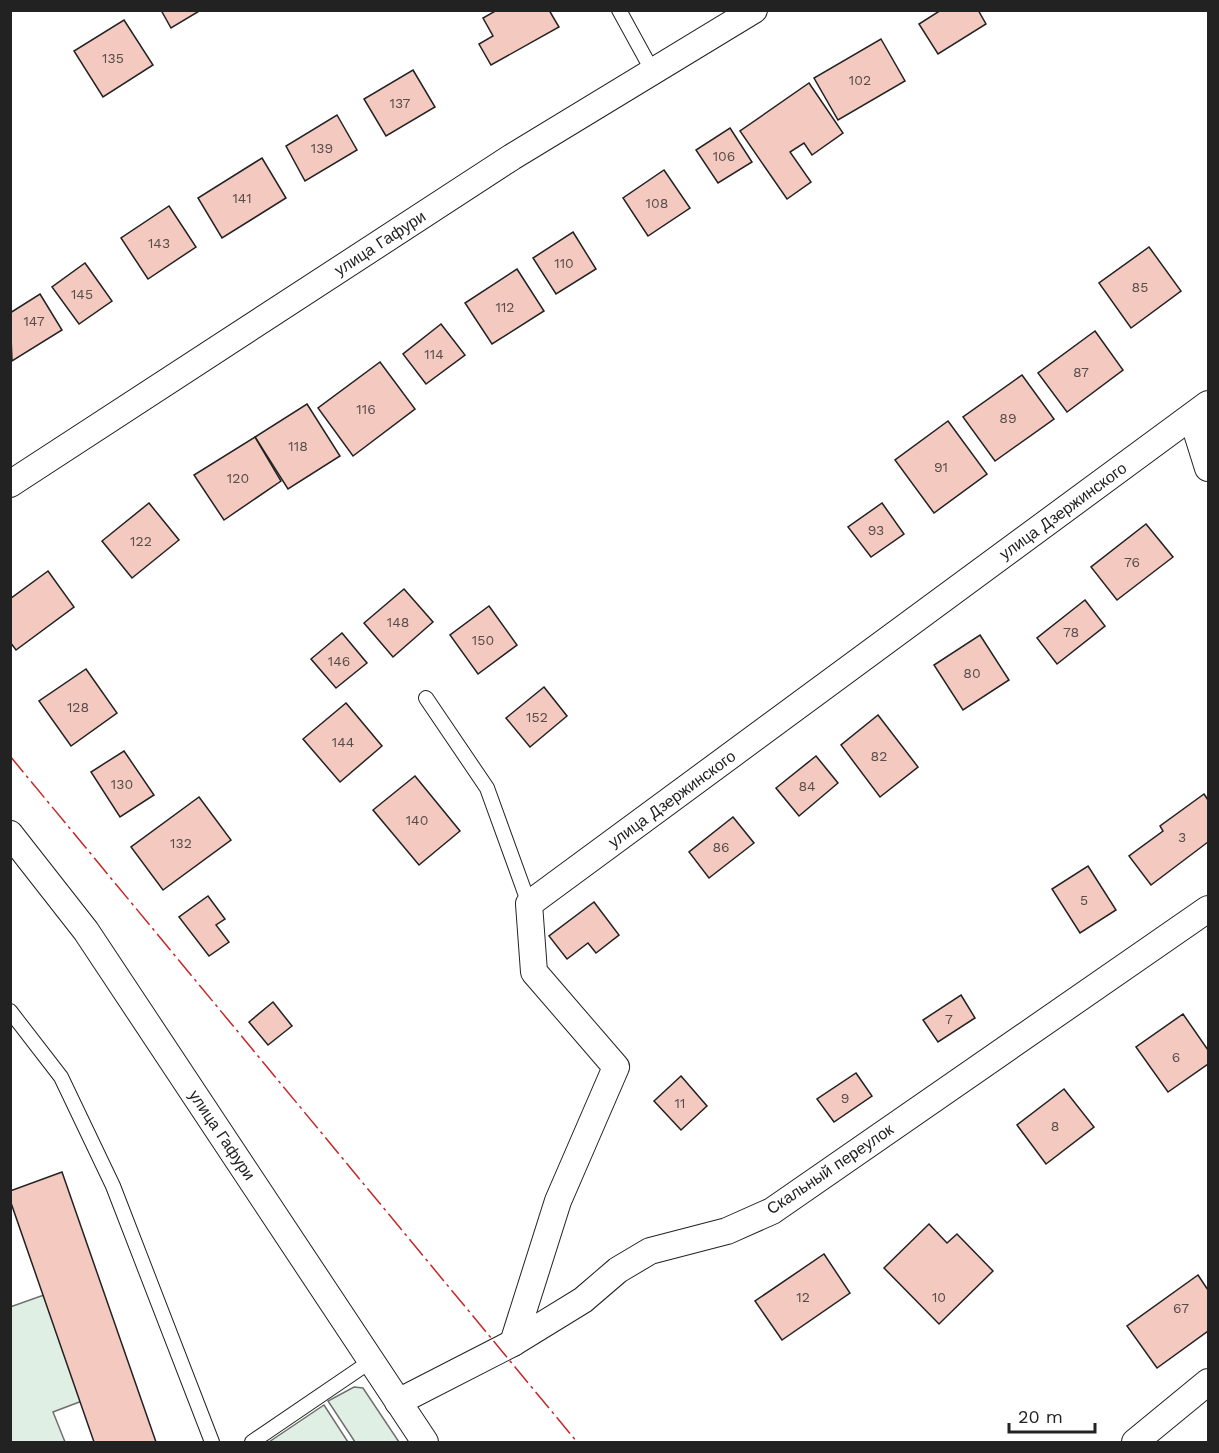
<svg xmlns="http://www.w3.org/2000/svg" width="1219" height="1453" viewBox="0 0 1219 1453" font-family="'Work Sans',sans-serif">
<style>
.green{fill:#e0efe3;stroke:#6f6f6f;stroke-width:1.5}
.building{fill:#f3c9c0;stroke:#222;stroke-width:1.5}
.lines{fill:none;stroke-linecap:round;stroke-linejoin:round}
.service-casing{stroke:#222;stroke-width:16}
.minor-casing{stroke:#222;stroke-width:28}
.service{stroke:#fff;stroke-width:14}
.minor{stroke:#fff;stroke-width:26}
.power{stroke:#c62828;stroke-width:1.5;stroke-dasharray:21 4.5 3 4.5;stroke-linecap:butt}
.labels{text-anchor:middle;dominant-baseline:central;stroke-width:4.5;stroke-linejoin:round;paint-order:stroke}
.number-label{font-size:14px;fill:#564c4a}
.street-label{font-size:16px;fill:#222;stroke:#fff}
</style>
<rect width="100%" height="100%" fill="#fff"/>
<g class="green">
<path d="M 44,1295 L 82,1401 L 53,1412 L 65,1442 L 11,1442 L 10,1307 Z"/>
<path d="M 354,1387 L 363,1388 L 399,1442 L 355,1442 L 328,1401 Z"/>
<path d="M 324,1405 L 348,1442 L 269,1442 Z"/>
</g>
<g class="building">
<path d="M 161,10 L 201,10 L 171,28 Z"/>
<path d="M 497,10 L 549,10 L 559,27 L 491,65 L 479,44 L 493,36 L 483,18 Z"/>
<path d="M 941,10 L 978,10 L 986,24 L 938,54 L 919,24 Z"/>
<path d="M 124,20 L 153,65 L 103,97 L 74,51 Z"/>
<path d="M 881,39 L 905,81 L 838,120 L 814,78 Z"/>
<path d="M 413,70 L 435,107 L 386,136 L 364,99 Z"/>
<path d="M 809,83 L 843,133 L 812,155 L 804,143 L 790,152 L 811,182 L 787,199 L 740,131 Z"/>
<path d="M 337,115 L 357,150 L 305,181 L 286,146 Z"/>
<path d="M 730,128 L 752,162 L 718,183 L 696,150 Z"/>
<path d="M 262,158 L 286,198 L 222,238 L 198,198 Z"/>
<path d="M 664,170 L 690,208 L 648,236 L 623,198 Z"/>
<path d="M 169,206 L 196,247 L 148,279 L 121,238 Z"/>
<path d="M 573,232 L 596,269 L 556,294 L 533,258 Z"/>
<path d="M 1149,247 L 1181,291 L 1131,328 L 1099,283 Z"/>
<path d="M 85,263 L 112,301 L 79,324 L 52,287 Z"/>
<path d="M 517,269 L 544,311 L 492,344 L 465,303 Z"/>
<path d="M 40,294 L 62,330 L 12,361 L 10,313 Z"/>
<path d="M 441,324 L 465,355 L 426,384 L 403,354 Z"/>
<path d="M 1095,331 L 1123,370 L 1067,412 L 1038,373 Z"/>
<path d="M 380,362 L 415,409 L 353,456 L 318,408 Z"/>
<path d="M 1022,375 L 1054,419 L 995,461 L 963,417 Z"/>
<path d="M 307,404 L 340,456 L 288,489 L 255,437 Z"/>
<path d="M 948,421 L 987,474 L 934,513 L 895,460 Z"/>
<path d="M 255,437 L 281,481 L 224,520 L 194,475 Z"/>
<path d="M 149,503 L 179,540 L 132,578 L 102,541 Z"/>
<path d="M 882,503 L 904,534 L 871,557 L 848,527 Z"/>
<path d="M 1146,524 L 1173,557 L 1117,600 L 1091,567 Z"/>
<path d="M 48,571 L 74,607 L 16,650 L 10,642 L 10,599 Z"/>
<path d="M 404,589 L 433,622 L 393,657 L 364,623 Z"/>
<path d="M 1085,600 L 1105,626 L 1057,664 L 1037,638 Z"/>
<path d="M 489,606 L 517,645 L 478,674 L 450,635 Z"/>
<path d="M 342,633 L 367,663 L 336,688 L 311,659 Z"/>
<path d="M 980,635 L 1009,680 L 963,710 L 934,665 Z"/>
<path d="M 86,669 L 117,713 L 71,746 L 39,701 Z"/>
<path d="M 544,687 L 567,716 L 530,747 L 506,718 Z"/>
<path d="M 346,703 L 382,746 L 340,782 L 303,739 Z"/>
<path d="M 878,715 L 918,767 L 880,797 L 841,745 Z"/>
<path d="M 124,751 L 154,795 L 120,817 L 91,772 Z"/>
<path d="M 816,756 L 838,783 L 799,816 L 776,788 Z"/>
<path d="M 415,776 L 460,831 L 419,865 L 373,810 Z"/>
<path d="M 1204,794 L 1208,800 L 1208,842 L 1151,885 L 1129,856 L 1163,831 L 1160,826 Z"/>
<path d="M 199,797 L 231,840 L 163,890 L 131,847 Z"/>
<path d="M 733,817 L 754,843 L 709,878 L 689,852 Z"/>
<path d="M 1088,866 L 1116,910 L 1080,933 L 1052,889 Z"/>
<path d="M 208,896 L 225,919 L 216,925 L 229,942 L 209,956 L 179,917 Z"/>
<path d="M 594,902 L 619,935 L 596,953 L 588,943 L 567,959 L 549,936 Z"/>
<path d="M 961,995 L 975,1018 L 938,1042 L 923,1020 Z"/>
<path d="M 273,1002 L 292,1026 L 268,1045 L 249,1022 Z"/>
<path d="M 1183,1014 L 1208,1050 L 1208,1064 L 1168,1092 L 1136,1047 Z"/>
<path d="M 856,1073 L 872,1096 L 834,1122 L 817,1099 Z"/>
<path d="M 681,1076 L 707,1106 L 681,1130 L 654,1101 Z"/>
<path d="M 1064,1089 L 1094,1127 L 1046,1164 L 1017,1125 Z"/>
<path d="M 62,1172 L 156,1442 L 94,1442 L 10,1200 L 10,1191 Z"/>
<path d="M 929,1224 L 947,1243 L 957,1234 L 993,1271 L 939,1324 L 884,1268 Z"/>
<path d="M 824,1254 L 850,1293 L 782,1340 L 755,1301 Z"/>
<path d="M 1198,1275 L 1208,1290 L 1208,1331 L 1157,1368 L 1127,1326 Z"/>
</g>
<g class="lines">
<g class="service-casing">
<g id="service">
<path d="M 619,10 L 653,72"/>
<path d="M 426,698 L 487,788 L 529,904"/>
<path d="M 10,1011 L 61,1077 L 113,1186 L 212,1442"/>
<path d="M 252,1442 L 371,1361"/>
</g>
</g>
<g class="minor-casing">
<g id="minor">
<path d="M 1192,417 L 1208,468"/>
<path d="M 10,484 L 512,157 L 754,10"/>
<path d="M 10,834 L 86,931 L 425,1442"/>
<path d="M 513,1343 L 558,1201 L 616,1067 L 534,972 L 529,904 L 1208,404"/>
<path d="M 398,1402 L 513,1343 L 583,1300 L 618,1270 L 650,1251 L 727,1231 L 772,1211 L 1208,909"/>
<path d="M 1135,1442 L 1208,1382"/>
</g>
</g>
<use href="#service" class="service"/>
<use href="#minor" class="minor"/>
<path class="power" d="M 10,756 L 577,1442"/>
</g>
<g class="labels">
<g class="number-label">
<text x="113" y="58">135</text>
<text x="860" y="80">102</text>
<text x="400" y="103">137</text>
<text x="322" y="148">139</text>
<text x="724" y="156">106</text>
<text x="242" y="198">141</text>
<text x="657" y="203">108</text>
<text x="159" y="243">143</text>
<text x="564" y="263">110</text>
<text x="1140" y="287">85</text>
<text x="82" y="294">145</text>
<text x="505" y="307">112</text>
<text x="34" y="321">147</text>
<text x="434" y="354">114</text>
<text x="1081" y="372">87</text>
<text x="366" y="409">116</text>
<text x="1008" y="418">89</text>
<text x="298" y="446">118</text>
<text x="941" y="467">91</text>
<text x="238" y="478">120</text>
<text x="876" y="530">93</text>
<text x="141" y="541">122</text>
<text x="1132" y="562">76</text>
<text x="398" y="622">148</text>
<text x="1071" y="632">78</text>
<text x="483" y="640">150</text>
<text x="339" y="661">146</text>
<text x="972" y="673">80</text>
<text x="78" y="707">128</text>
<text x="537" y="717">152</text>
<text x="343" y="742">144</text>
<text x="879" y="756">82</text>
<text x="122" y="784">130</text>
<text x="807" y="786">84</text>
<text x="417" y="820">140</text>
<text x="1182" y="837">3</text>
<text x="181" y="843">132</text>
<text x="721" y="847">86</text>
<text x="1084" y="900">5</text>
<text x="949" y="1019">7</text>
<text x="1176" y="1057">6</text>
<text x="845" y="1098">9</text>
<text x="680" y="1103">11</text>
<text x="1055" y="1126">8</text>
<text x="803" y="1297">12</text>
<text x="939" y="1297">10</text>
<text x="1181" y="1308">67</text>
</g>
<g class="street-label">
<text transform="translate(380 243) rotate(-33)">улица Гафури</text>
<text transform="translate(1063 511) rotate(-36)">улица Дзержинского</text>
<text transform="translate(672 799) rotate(-36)">улица Дзержинского</text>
<text transform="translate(222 1135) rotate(56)">улица Гафури</text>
<text transform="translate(830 1169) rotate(-34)">Скальный переулок</text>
</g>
</g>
<rect width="1219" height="1453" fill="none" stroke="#222222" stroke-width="24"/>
<path d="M1009 1423v9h86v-9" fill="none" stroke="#222222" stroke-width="3"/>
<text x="1018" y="1423" font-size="18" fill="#222222" stroke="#ffffff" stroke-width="4.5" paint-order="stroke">20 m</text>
</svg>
